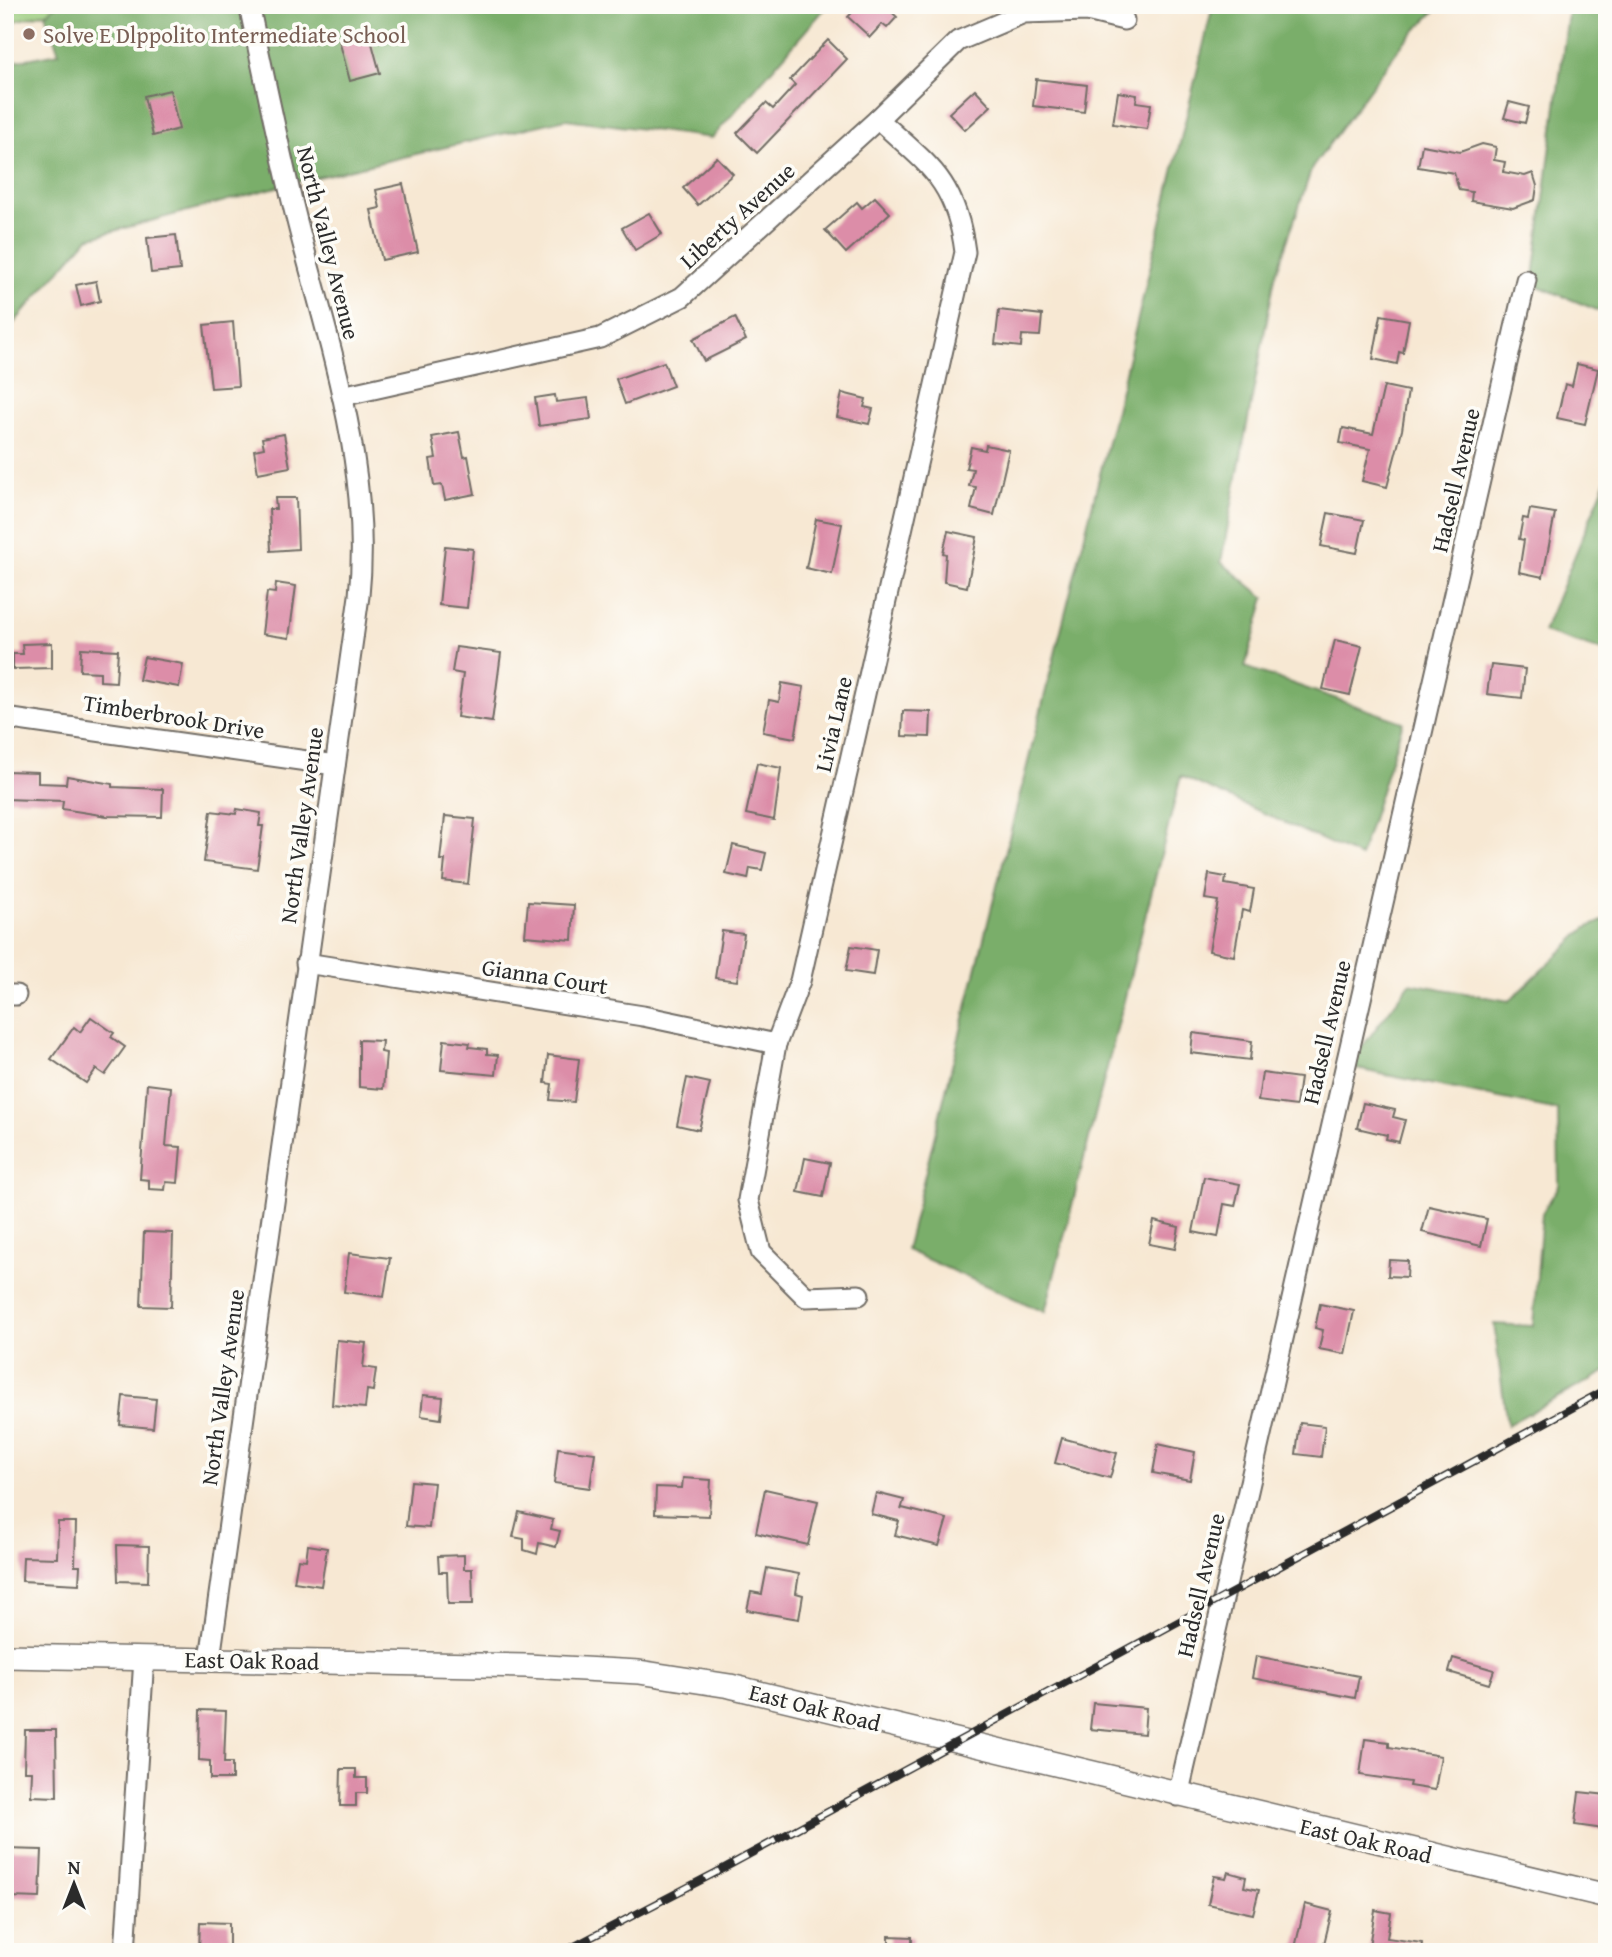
<svg xmlns="http://www.w3.org/2000/svg" width="1612" height="1957" viewBox="0 0 1612 1957" font-family="'Gentium Book Plus',serif">
<style>
.green{fill:#98ca7a;stroke:#627a52;stroke-width:2}
.forest{fill:#7aae6a;stroke:#526c4a;stroke-width:2}
.building{fill:#dc8da8}
.lines{fill:none;stroke-linecap:round;stroke-linejoin:round}
.minor-casing{stroke:#726d66;stroke-width:23}
.tertiary-casing{stroke:#726d66;stroke-width:26}
.minor{stroke:#fff;stroke-width:19}
.tertiary{stroke:#fff;stroke-width:23}
.rail-casing{stroke:#2b2b2b;stroke-width:8}
.rail{stroke:#fdfcf7;stroke-width:5;stroke-dasharray:16;stroke-linecap:butt}
.education-dot{fill:#8d6e63;stroke:#fdfcf7;stroke-width:2.5}
.labels{text-anchor:middle;dominant-baseline:central;stroke-width:7;stroke-linejoin:round;paint-order:stroke}
.education-label{font-size:23px;fill:#785e54;stroke:#fdfcf7;text-anchor:start}
.street-label{font-size:23px;fill:#2b2b2b;stroke:#fdfcf7}
</style>
<rect width="100%" height="100%" fill="#fdfcf7"/>
<filter id="ink" filterUnits="userSpaceOnUse"><feTurbulence type="fractalNoise" baseFrequency=".0143" numOctaves="2"/><feDisplacementMap in="SourceGraphic" scale="14" xChannelSelector="R" yChannelSelector="G"/><feConvolveMatrix kernelMatrix="1 2 1 2 8 2 1 2 1" color-interpolation-filters="sRGB"/></filter>
<filter id="wash" filterUnits="userSpaceOnUse"><feTurbulence type="fractalNoise" baseFrequency=".00686" numOctaves="4" result="noise"/><feDisplacementMap in="SourceGraphic" scale="28" xChannelSelector="R" yChannelSelector="G"/><feGaussianBlur stdDeviation="1.57" result="paint"/><feColorMatrix in="noise" values="0 0 0 0 0 0 0 0 0 0 0 0 0 0 0 0 0 1.4 0 .05"/><feComposite in="paint" operator="in"/></filter>
<g filter="url(#wash)">
<rect width="100%" height="100%" fill="#f7e8d3"/>
<path class="green" d="M 5,5 L 55,5 L 56,10 L 5,24 Z"/>
<g class="forest">
<path d="M 56,5 L 828,5 L 712,138 L 566,119 L 288,184 L 88,238 L 6,332 L 5,396 L 5,63 L 59,53 L 46,15 Z"/>
<path d="M 1213,5 L 1441,5 L 1403,43 L 1312,168 L 1275,277 L 1221,562 L 1265,598 L 1245,667 L 1403,722 L 1360,857 L 1181,776 L 1045,1312 L 906,1250 L 1116,410 Z"/>
<path d="M 1569,5 L 1607,5 L 1607,314 L 1533,284 Z"/>
<path d="M 1607,478 L 1607,652 L 1543,632 Z"/>
<path d="M 1607,919 L 1607,1371 L 1507,1425 L 1494,1324 L 1533,1326 L 1542,1213 L 1559,1186 L 1558,1110 L 1347,1067 L 1410,983 L 1509,1001 L 1586,928 Z"/>
</g>
<g id="blocks">
<g class="building">
<path d="M 859,5 L 884,5 L 897,17 L 887,28 L 882,24 L 870,37 L 848,17 Z"/>
<path d="M 369,32 L 380,73 L 350,81 L 339,40 Z"/>
<path d="M 828,40 L 847,59 L 757,153 L 737,133 L 766,103 L 773,109 L 795,85 L 790,80 Z"/>
<path d="M 1036,79 L 1087,85 L 1084,112 L 1033,106 Z"/>
<path d="M 975,89 L 991,106 L 965,130 L 949,113 Z"/>
<path d="M 170,90 L 179,129 L 153,136 L 144,96 Z"/>
<path d="M 1118,92 L 1137,95 L 1136,102 L 1151,104 L 1147,129 L 1113,124 Z"/>
<path d="M 1509,102 L 1529,107 L 1525,123 L 1504,118 Z"/>
<path d="M 1482,144 L 1496,147 L 1494,160 L 1505,162 L 1503,172 L 1525,176 L 1533,173 L 1537,186 L 1535,200 L 1513,208 L 1471,201 L 1472,192 L 1459,190 L 1454,173 L 1418,167 L 1422,145 L 1460,152 Z"/>
<path d="M 717,157 L 733,174 L 698,205 L 683,188 Z"/>
<path d="M 403,184 L 418,252 L 382,260 L 371,210 L 380,208 L 376,190 Z"/>
<path d="M 875,197 L 890,213 L 846,253 L 825,230 L 857,202 L 862,208 Z"/>
<path d="M 649,213 L 662,234 L 635,250 L 622,228 Z"/>
<path d="M 176,235 L 180,270 L 151,273 L 147,238 Z"/>
<path d="M 96,281 L 100,301 L 81,306 L 76,285 Z"/>
<path d="M 999,310 L 1042,315 L 1040,336 L 1022,335 L 1021,347 L 995,344 Z"/>
<path d="M 1381,315 L 1409,320 L 1403,353 L 1399,352 L 1397,364 L 1373,359 Z"/>
<path d="M 735,317 L 746,340 L 704,361 L 693,339 Z"/>
<path d="M 233,322 L 238,386 L 211,388 L 204,325 Z"/>
<path d="M 664,362 L 673,386 L 625,404 L 616,379 Z"/>
<path d="M 1577,364 L 1598,369 L 1585,424 L 1557,418 L 1565,384 L 1572,386 Z"/>
<path d="M 1384,386 L 1408,391 L 1402,430 L 1387,487 L 1362,481 L 1370,449 L 1340,443 L 1343,428 L 1373,434 Z"/>
<path d="M 842,393 L 866,399 L 864,407 L 873,409 L 869,424 L 837,417 Z"/>
<path d="M 555,395 L 556,402 L 588,398 L 591,419 L 539,426 L 535,398 Z"/>
<path d="M 459,432 L 464,457 L 468,456 L 475,494 L 445,500 L 442,485 L 434,486 L 430,459 L 436,458 L 432,437 Z"/>
<path d="M 284,434 L 290,467 L 258,473 L 254,450 L 264,448 L 262,438 Z"/>
<path d="M 986,445 L 1009,450 L 994,515 L 971,509 L 976,487 L 969,486 L 973,469 L 966,468 L 971,447 L 985,450 Z"/>
<path d="M 275,498 L 296,498 L 298,549 L 271,551 L 269,509 L 276,509 Z"/>
<path d="M 1530,509 L 1555,513 L 1543,577 L 1519,572 L 1524,540 L 1519,539 L 1523,518 L 1528,519 Z"/>
<path d="M 1328,513 L 1364,520 L 1357,553 L 1321,546 Z"/>
<path d="M 816,519 L 842,524 L 832,574 L 806,568 Z"/>
<path d="M 948,531 L 977,537 L 967,587 L 944,582 L 946,554 L 943,553 Z"/>
<path d="M 445,546 L 473,549 L 467,608 L 439,605 Z"/>
<path d="M 276,583 L 296,586 L 289,638 L 262,634 L 267,592 L 275,593 Z"/>
<path d="M 1335,640 L 1362,646 L 1350,695 L 1323,689 Z"/>
<path d="M 52,643 L 52,668 L 13,669 L 13,654 L 23,654 L 22,644 Z"/>
<path d="M 456,647 L 501,653 L 492,722 L 457,717 L 463,674 L 452,672 Z"/>
<path d="M 81,648 L 118,650 L 116,682 L 100,681 L 100,672 L 80,671 Z"/>
<path d="M 144,657 L 183,664 L 179,687 L 139,680 Z"/>
<path d="M 1491,665 L 1525,669 L 1522,698 L 1487,694 Z"/>
<path d="M 782,683 L 804,687 L 795,738 L 763,732 L 769,700 L 779,702 Z"/>
<path d="M 903,711 L 931,712 L 930,737 L 902,736 Z"/>
<path d="M 757,763 L 781,768 L 774,820 L 746,814 Z"/>
<path d="M 5,771 L 38,772 L 38,783 L 66,784 L 67,776 L 112,784 L 112,787 L 163,789 L 162,817 L 107,816 L 62,809 L 63,801 L 5,799 Z"/>
<path d="M 237,809 L 261,813 L 259,826 L 263,826 L 257,869 L 204,862 L 211,811 L 236,814 Z"/>
<path d="M 445,816 L 475,819 L 468,884 L 443,881 L 445,860 L 440,860 Z"/>
<path d="M 733,845 L 766,853 L 762,870 L 750,868 L 748,879 L 726,874 Z"/>
<path d="M 1209,874 L 1226,877 L 1225,884 L 1254,889 L 1250,912 L 1242,910 L 1234,956 L 1209,951 L 1218,901 L 1205,899 Z"/>
<path d="M 528,902 L 574,905 L 572,940 L 525,936 Z"/>
<path d="M 722,931 L 744,934 L 737,981 L 715,978 Z"/>
<path d="M 851,946 L 877,950 L 873,975 L 846,971 Z"/>
<path d="M 91,1017 L 114,1033 L 111,1037 L 125,1047 L 105,1075 L 96,1069 L 86,1083 L 51,1059 L 74,1027 L 80,1032 Z"/>
<path d="M 1193,1033 L 1252,1041 L 1250,1060 L 1191,1053 Z"/>
<path d="M 359,1040 L 382,1041 L 381,1052 L 386,1053 L 383,1089 L 359,1087 Z"/>
<path d="M 444,1040 L 470,1043 L 469,1047 L 487,1049 L 487,1054 L 498,1055 L 496,1075 L 441,1070 Z"/>
<path d="M 548,1055 L 579,1059 L 574,1102 L 550,1100 L 552,1084 L 545,1083 Z"/>
<path d="M 1262,1073 L 1300,1078 L 1296,1106 L 1258,1101 Z"/>
<path d="M 687,1078 L 710,1083 L 699,1130 L 677,1125 Z"/>
<path d="M 147,1084 L 171,1087 L 166,1146 L 181,1147 L 178,1183 L 166,1182 L 165,1190 L 149,1189 L 149,1180 L 140,1179 Z"/>
<path d="M 1363,1103 L 1395,1110 L 1393,1117 L 1405,1120 L 1399,1142 L 1386,1139 L 1387,1135 L 1357,1128 Z"/>
<path d="M 805,1158 L 830,1163 L 823,1197 L 798,1192 Z"/>
<path d="M 1204,1177 L 1240,1184 L 1235,1206 L 1224,1204 L 1218,1237 L 1193,1232 Z"/>
<path d="M 1429,1206 L 1487,1219 L 1481,1246 L 1422,1232 Z"/>
<path d="M 1154,1221 L 1179,1227 L 1175,1249 L 1149,1244 Z"/>
<path d="M 144,1232 L 173,1233 L 171,1307 L 141,1306 Z"/>
<path d="M 349,1253 L 390,1258 L 384,1297 L 344,1292 Z"/>
<path d="M 1389,1260 L 1408,1261 L 1407,1277 L 1388,1276 Z"/>
<path d="M 1320,1304 L 1354,1311 L 1345,1354 L 1319,1349 L 1323,1330 L 1315,1328 Z"/>
<path d="M 337,1340 L 366,1343 L 363,1367 L 376,1369 L 373,1391 L 367,1390 L 365,1408 L 332,1405 Z"/>
<path d="M 423,1395 L 443,1397 L 441,1419 L 421,1416 Z"/>
<path d="M 123,1396 L 156,1399 L 153,1428 L 120,1425 Z"/>
<path d="M 1300,1423 L 1325,1426 L 1321,1457 L 1296,1454 Z"/>
<path d="M 1062,1438 L 1117,1453 L 1110,1478 L 1055,1463 Z"/>
<path d="M 1158,1444 L 1195,1452 L 1190,1480 L 1153,1473 Z"/>
<path d="M 558,1448 L 595,1453 L 590,1488 L 554,1483 Z"/>
<path d="M 683,1478 L 711,1480 L 709,1516 L 655,1514 L 656,1487 L 682,1488 Z"/>
<path d="M 411,1481 L 434,1483 L 429,1528 L 406,1526 Z"/>
<path d="M 765,1489 L 818,1501 L 808,1545 L 756,1533 Z"/>
<path d="M 876,1493 L 904,1500 L 901,1510 L 902,1508 L 947,1519 L 939,1546 L 895,1535 L 899,1521 L 871,1514 Z"/>
<path d="M 519,1512 L 553,1520 L 551,1529 L 560,1531 L 556,1547 L 539,1543 L 537,1554 L 524,1550 L 524,1539 L 513,1537 Z"/>
<path d="M 58,1522 L 76,1522 L 75,1566 L 80,1566 L 79,1584 L 22,1581 L 23,1557 L 57,1558 Z"/>
<path d="M 117,1545 L 149,1546 L 148,1582 L 118,1581 Z"/>
<path d="M 308,1545 L 327,1548 L 321,1586 L 294,1582 L 298,1559 L 306,1560 Z"/>
<path d="M 464,1555 L 464,1569 L 472,1569 L 473,1604 L 448,1604 L 447,1572 L 439,1572 L 438,1556 Z"/>
<path d="M 767,1568 L 799,1574 L 796,1593 L 803,1595 L 799,1619 L 747,1610 L 751,1592 L 762,1594 Z"/>
<path d="M 1256,1656 L 1359,1676 L 1355,1698 L 1252,1678 Z"/>
<path d="M 1453,1658 L 1494,1670 L 1489,1684 L 1449,1672 Z"/>
<path d="M 1093,1703 L 1146,1708 L 1144,1734 L 1090,1729 Z"/>
<path d="M 200,1710 L 226,1711 L 224,1763 L 232,1763 L 232,1779 L 210,1779 L 210,1761 L 199,1760 Z"/>
<path d="M 25,1730 L 56,1730 L 57,1797 L 31,1796 L 32,1771 L 24,1771 Z"/>
<path d="M 1365,1739 L 1389,1742 L 1389,1747 L 1441,1756 L 1435,1790 L 1409,1786 L 1410,1782 L 1360,1775 Z"/>
<path d="M 341,1769 L 356,1769 L 356,1778 L 367,1778 L 367,1793 L 356,1793 L 356,1806 L 340,1806 Z"/>
<path d="M 1579,1792 L 1607,1795 L 1604,1829 L 1575,1825 Z"/>
<path d="M 5,1849 L 42,1850 L 40,1898 L 10,1897 L 11,1888 L 5,1888 Z"/>
<path d="M 1228,1872 L 1246,1877 L 1244,1887 L 1259,1890 L 1253,1914 L 1208,1904 L 1214,1876 L 1226,1878 Z"/>
<path d="M 1305,1904 L 1332,1911 L 1322,1952 L 1295,1948 Z"/>
<path d="M 1375,1910 L 1391,1913 L 1387,1938 L 1422,1943 L 1421,1952 L 1368,1952 Z"/>
<path d="M 200,1922 L 229,1923 L 229,1952 L 199,1952 Z"/>
<path d="M 889,1936 L 912,1937 L 912,1952 L 889,1952 Z"/>
</g>
</g>
</g>
<g filter="url(#ink)">
<use href="#blocks" fill-opacity="0" stroke="#726d66" stroke-width="2"/>
<g class="lines">
<g class="minor-casing">
<g id="minor">
<path d="M 342,396 L 600,338 L 682,297 L 878,119 L 958,41 L 1024,13 L 1087,11 L 1124,20"/>
<path d="M 5,718 L 335,765"/>
<path d="M 306,963 L 643,1016 L 776,1044"/>
<path d="M 5,995 L 16,995"/>
<path d="M 859,1295 L 806,1297 L 761,1252 L 748,1200 L 776,1044 L 800,981 L 965,252 C 956,180 928,165 878,119"/>
<path d="M 210,1659 L 359,596 C 372,472 330,348 299,229 C 280,155 265,80 249,5"/>
<path d="M 1178,1796 L 1526,280"/>
<path d="M 125,1952 L 144,1658"/>
</g>
</g>
<g class="tertiary-casing">
<path id="tertiary" d="M 5,1656 L 527,1666 L 639,1672 L 730,1686 L 1607,1896"/>
</g>
<use href="#minor" class="minor"/>
<use href="#tertiary" class="tertiary"/>
<g class="rail-casing">
<path id="rail" d="M 563,1952 L 715,1873 L 1607,1389"/>
</g>
<use href="#rail" class="rail"/>
</g>
</g>
<circle class="education-dot" cx="29" cy="34" r="7"/>
<g class="labels">
<g class="education-label">
<text x="43" y="34">Solve E Dlppolito Intermediate School</text>
</g>
<g class="street-label">
<text transform="translate(737 215) rotate(-42)">Liberty Avenue</text>
<text transform="translate(329 243) rotate(76)">North Valley Avenue</text>
<text transform="translate(1455 480) rotate(-77)">Hadsell Avenue</text>
<text transform="translate(174 716) rotate(9)">Timberbrook Drive</text>
<text transform="translate(833 724) rotate(-77)">Livia Lane</text>
<text transform="translate(301 825) rotate(-82)">North Valley Avenue</text>
<text transform="translate(545 976) rotate(9)">Gianna Court</text>
<text transform="translate(1326 1032) rotate(-77)">Hadsell Avenue</text>
<text transform="translate(222 1387) rotate(-82)">North Valley Avenue</text>
<text transform="translate(1200 1585) rotate(-77)">Hadsell Avenue</text>
<text transform="translate(252 1660) rotate(1)">East Oak Road</text>
<text transform="translate(815 1707) rotate(14)">East Oak Road</text>
<text transform="translate(1366 1840) rotate(13)">East Oak Road</text>
</g>
</g>
<rect width="1612" height="1957" fill="none" stroke="#fdfcf7" stroke-width="28"/>
<g transform="translate(74 1884)" stroke="#fdfcf7" stroke-width="5" paint-order="stroke">
<path d="M0-5L12 26L0 18L-12 26Z" fill="#2b2b2b"/>
<text y="-10" font-size="19" font-weight="bold" text-anchor="middle" fill="#2b2b2b">N</text>
</g>
</svg>
